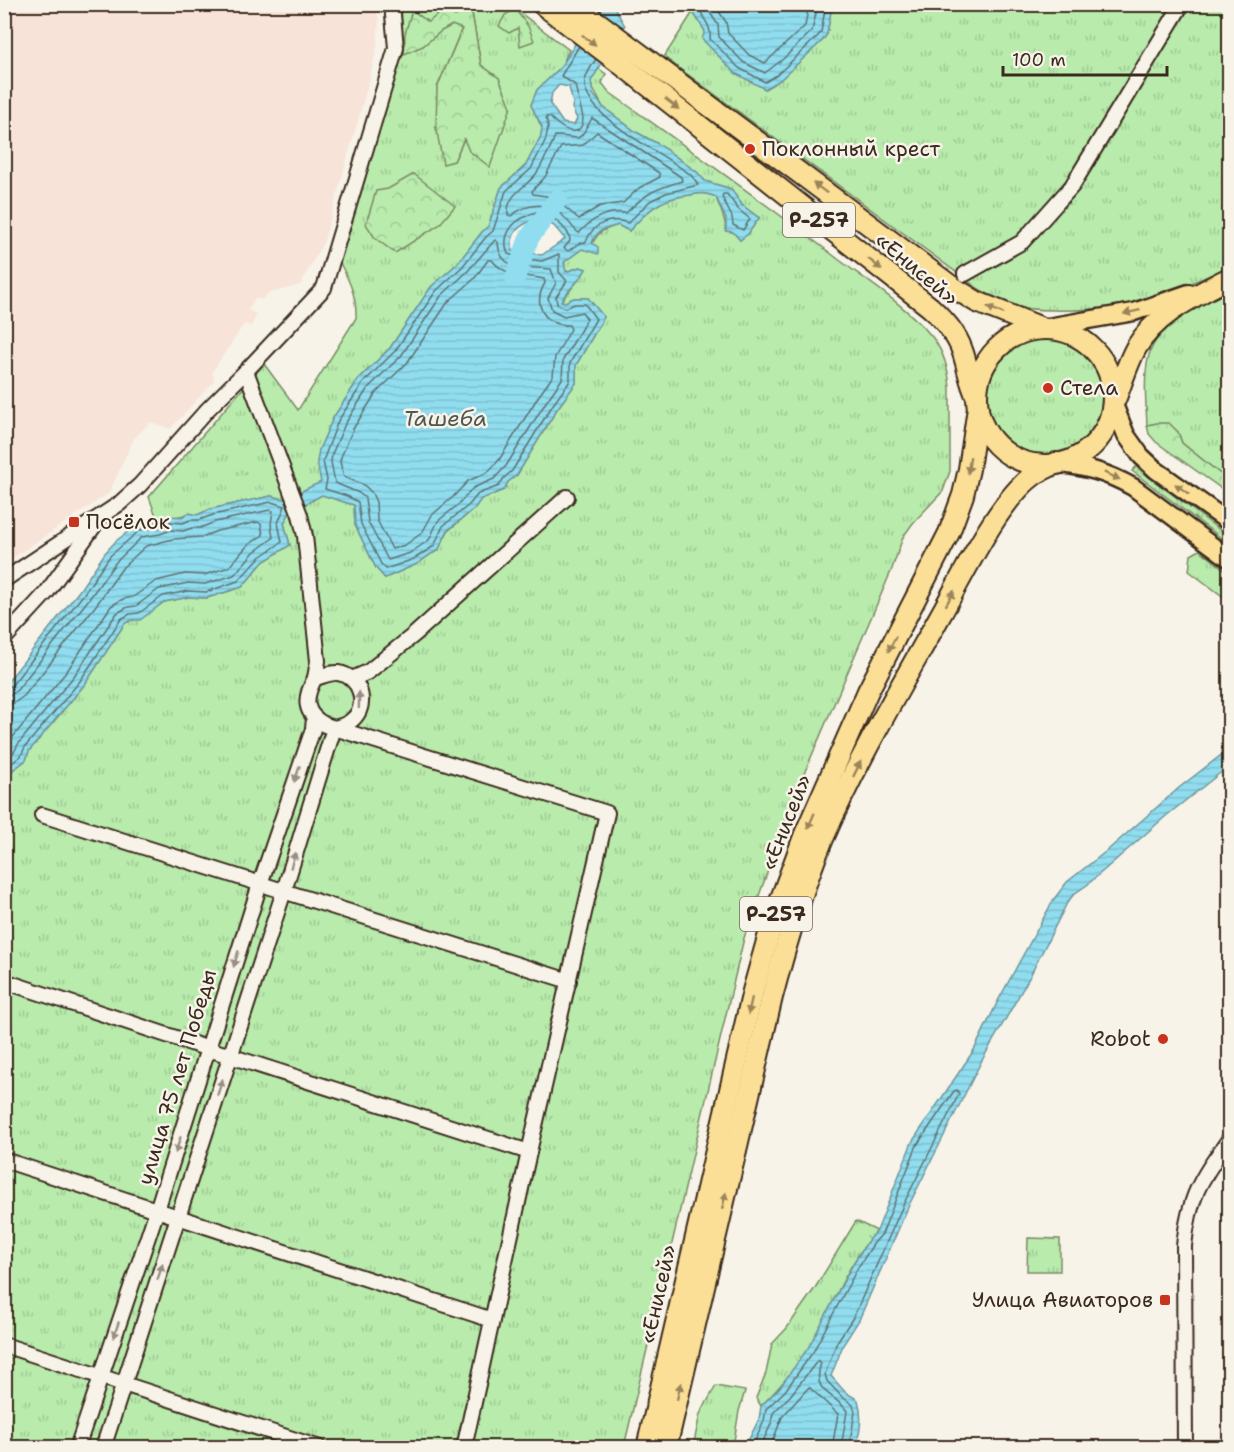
<svg xmlns="http://www.w3.org/2000/svg" width="1234" height="1452" viewBox="0 0 1234 1452" font-family="'Shantell Sans',sans-serif">
<style>
.built{fill:#f7e3d8}
.grass{fill:url(#grass-tufts);stroke:#7a8a65;stroke-width:1.5;fill-rule:evenodd}
.forest{fill:url(#forest-crowns);stroke:#7a8a65;stroke-width:1.5}
.water{fill:url(#water-rules);stroke:#6e959c;stroke-width:1.5;fill-rule:evenodd}
.lines{fill:none;stroke-linecap:round;stroke-linejoin:round}
.shore{stroke:#5d7272;stroke-width:1.5}
.river{stroke:#90ddf0;stroke-width:20}
.minor-casing{stroke:#3b2a1e;stroke-width:18}
.major-casing{stroke:#3b2a1e;stroke-width:21}
.highway-casing{stroke:#3b2a1e;stroke-width:24}
.minor{stroke:#f7f3e8;stroke-width:14}
.major{stroke:#fbdf96;stroke-width:16}
.highway{stroke:#fbdf96;stroke-width:20}
.oneway{fill:#9b845a}
.oneway2{fill:#998e83}
.poi-dot{fill:#c8321e;stroke:#f7f3e8;stroke-width:2}
.labels{text-anchor:middle;dominant-baseline:central;stroke-width:5;stroke-linejoin:round;paint-order:stroke}
.shield{fill:#f7f3e8;stroke:#73665b;stroke-width:1.5}
.shield-label{font-size:20px;font-weight:bold;fill:#3b2a1e}
.poi-label{font-size:21px;fill:#3b2a1e;stroke:#f7f3e8;text-anchor:start}
.street-label{font-size:21px;fill:#3b2a1e;stroke:#f7f3e8}
.water-label{font-size:22px;font-style:italic;fill:#505752;stroke:#f7f3e8}
</style>
<defs>
<pattern id="grass-tufts" width="24" height="20" patternUnits="userSpaceOnUse" patternTransform="scale(1.5)"><rect width="24" height="20" fill="#b8ebac"/><path d="M3 7l-1-3M5 7V3M7 7l1-3M15 17l-1-3M17 17v-4M19 17l1-3" fill="none" stroke="#9fca94"/></pattern>
<pattern id="forest-crowns" width="20" height="18" patternUnits="userSpaceOnUse" patternTransform="scale(1.5)"><rect width="20" height="18" fill="#b8ebac"/><path d="M2 6a3 3 0 1 1 6 0M12 15a3 3 0 1 1 6 0" fill="none" stroke="#9fca94"/></pattern>
<pattern id="water-rules" width="6" height="5" patternUnits="userSpaceOnUse" patternTransform="scale(1.5)"><rect width="6" height="5" fill="#90ddf0"/><path d="M0 2.5h6" fill="none" stroke="#7dbecd"/></pattern>
</defs>
<rect width="100%" height="100%" fill="#f7f3e8"/>
<filter id="ink" filterUnits="userSpaceOnUse"><feTurbulence type="fractalNoise" baseFrequency=".0167" numOctaves="2"/><feDisplacementMap in="SourceGraphic" scale="12" xChannelSelector="R" yChannelSelector="G"/><feConvolveMatrix kernelMatrix="1 2 1 2 8 2 1 2 1" color-interpolation-filters="sRGB"/></filter>
<g filter="url(#ink)">
<path class="built" d="M 5,4 L 374,4 L 379,20 L 377,46 L 370,77 L 324,241 L 300,285 L 267,294 L 262,300 L 255,298 L 248,310 L 257,315 L 251,326 L 244,324 L 212,372 L 214,381 L 170,429 L 151,422 L 134,438 L 109,493 L 5,563 Z"/>
<g class="grass">
<path d="M 462,4 L 464,7 L 478,7 L 479,5 L 510,5 L 569,50 L 561,67 L 537,90 L 531,105 L 542,128 L 541,136 L 526,165 L 501,188 L 488,227 L 482,232 L 458,263 L 431,287 L 390,348 L 358,380 L 333,418 L 319,450 L 322,482 L 284,499 L 271,496 L 211,509 L 197,515 L 189,513 C 179,519 169,515 158,521 L 149,497 L 264,364 L 298,410 L 356,318 C 357,293 347,277 336,255 L 395,71 L 402,31 L 401,5 ZM 412,10 L 428,22 L 472,13 L 481,65 L 499,78 L 464,139 L 454,161 L 443,163 L 437,88 L 462,28 L 453,25 L 441,31 L 423,46 Z"/>
<path d="M 832,5 L 1229,5 L 1229,267 C 1167,294 1123,313 1053,310 C 1036,310 1018,309 1003,302 C 995,299 987,293 979,289 L 664,57 L 693,12 L 705,31 L 703,39 L 735,73 L 765,89 L 780,80 L 823,40 L 827,34 Z"/>
<path d="M 598,68 L 606,74 L 602,83 L 609,92 C 686,147 763,201 838,259 C 870,283 908,307 933,338 C 944,353 949,371 950,389 L 950,471 L 943,491 L 913,523 L 903,537 L 892,569 L 794,797 L 744,938 L 624,1447 L 5,1448 L 5,776 L 26,760 L 29,751 L 85,684 L 125,623 L 132,620 L 140,619 L 164,602 L 189,597 L 207,598 L 242,587 L 263,562 L 290,545 L 284,523 L 290,512 L 322,495 L 354,505 L 355,525 L 376,568 L 385,578 L 417,564 L 431,554 L 438,551 L 448,531 L 474,509 L 481,499 L 504,490 L 508,482 L 517,475 L 557,409 L 576,383 L 576,365 L 604,317 L 588,298 L 574,298 L 565,302 L 561,301 C 569,290 579,282 586,269 L 580,267 L 565,272 L 564,262 L 582,249 L 588,250 C 601,230 596,233 618,225 L 629,231 C 645,213 659,199 683,196 C 698,194 701,191 716,197 C 720,210 726,218 726,231 L 733,232 L 740,240 L 748,234 L 759,218 L 742,205 L 731,189 L 705,181 L 697,172 L 658,144 L 636,132 L 603,107 L 592,87 L 591,81 Z"/>
<path d="M 1229,290 L 1229,481 L 1182,443 L 1178,432 L 1158,423 L 1147,425 C 1146,402 1143,377 1149,355 C 1158,324 1202,303 1229,290 Z"/>
<path d="M 1038,338 C 1116,333 1125,445 1051,453 C 977,461 961,352 1038,338 Z"/>
<path d="M 1136,467 L 1229,537 L 1229,544 L 1132,471 Z"/>
<path d="M 1200,550 L 1229,573 L 1229,601 L 1189,571 L 1191,555 Z"/>
<path d="M 856,1221 L 877,1231 C 851,1258 836,1297 819,1330 C 804,1359 783,1384 761,1406 L 756,1398 L 766,1373 L 772,1344 L 787,1328 L 815,1288 Z"/>
<path d="M 1028,1238 L 1060,1239 L 1060,1271 L 1027,1271 Z"/>
<path d="M 716,1386 L 745,1391 L 739,1411 L 733,1447 L 693,1447 L 700,1414 Z"/>
</g>
<g class="forest">
<path d="M 515,9 L 528,26 L 534,41 L 520,46 L 518,28 L 509,33 L 499,26 L 505,15 Z"/>
<path d="M 412,10 L 428,22 L 444,10 L 455,16 L 463,13 L 472,13 L 481,65 L 499,78 L 511,107 L 490,167 L 469,151 L 464,139 L 454,161 L 443,164 L 436,127 L 437,88 L 462,29 L 452,25 L 441,31 L 423,46 L 404,54 L 405,34 Z"/>
<path d="M 414,174 L 455,206 L 439,225 L 395,253 L 375,238 L 366,224 L 376,191 L 388,189 Z"/>
<path d="M 1158,423 L 1169,423 L 1178,432 L 1182,443 L 1229,481 L 1229,494 L 1156,442 L 1149,434 L 1147,425 Z"/>
</g>
<g class="water">
<path d="M 594,5 L 613,5 L 625,26 L 591,81 L 593,94 L 603,107 L 636,132 L 658,144 L 697,172 L 705,181 L 731,189 L 742,205 L 759,218 L 748,234 L 740,240 L 733,232 L 726,231 L 726,219 L 716,197 C 701,191 698,194 683,196 C 659,199 645,213 629,231 L 618,225 C 607,229 596,229 592,243 L 598,247 L 598,254 L 582,249 L 564,262 L 566,272 L 580,267 L 586,269 C 579,282 568,289 561,301 L 565,302 L 574,298 L 588,298 L 604,317 L 576,365 L 576,383 L 557,409 L 517,475 L 508,482 L 504,490 L 481,499 L 474,509 L 448,530 L 438,551 L 431,554 L 417,564 L 385,578 L 376,568 L 355,525 L 354,505 L 322,495 L 290,512 L 284,523 L 290,545 L 263,562 L 242,587 L 207,598 L 189,597 L 164,602 L 140,620 L 132,620 L 125,623 L 85,684 L 29,751 L 26,760 L 5,776 L 5,685 L 79,591 L 105,553 L 116,541 L 138,524 L 158,521 L 168,516 L 183,517 L 189,513 L 197,515 L 211,509 L 271,496 L 285,499 L 321,482 L 317,462 L 319,450 L 333,418 L 358,380 L 390,348 L 431,287 L 458,263 L 482,232 L 488,227 L 501,188 L 526,165 L 541,136 L 542,127 L 531,105 L 537,90 L 561,67 L 592,16 ZM 559,85 L 569,87 L 573,103 L 572,108 L 577,119 L 574,125 L 563,123 L 550,104 L 552,93 ZM 539,217 L 554,226 L 565,239 L 542,255 L 513,251 C 508,230 523,224 539,217 Z"/>
<path d="M 696,5 L 696,4 L 832,5 L 827,34 L 822,41 L 780,80 L 765,89 L 735,73 L 702,39 L 705,31 L 693,12 Z"/>
<path d="M 1229,749 L 1229,766 L 1166,816 L 1087,885 L 1074,894 L 1067,903 L 1029,978 L 981,1062 L 909,1205 L 859,1320 L 843,1345 L 831,1376 L 845,1392 L 858,1400 C 862,1413 862,1436 853,1448 L 745,1447 L 759,1419 L 761,1406 L 780,1387 L 808,1348 L 852,1266 L 869,1239 L 877,1231 L 912,1142 L 974,1050 L 999,999 L 1054,899 L 1067,882 L 1109,849 L 1180,787 Z"/>
</g>
<g class="lines">
<g class="shore">
<path d="M 701,4 C 699,20 712,21 710,39 L 739,68 L 765,82 L 777,75 L 818,36 L 821,32 L 826,4"/>
<path d="M 709,4 L 709,11 L 718,25 L 719,37 L 743,62 L 765,73 L 783,59 L 812,31 L 818,4"/>
<path d="M 718,4 L 718,10 L 726,22 L 728,33 L 749,55 L 765,63 L 805,26 L 809,4"/>
<path d="M 579,46 L 561,76 L 575,85 C 576,91 583,115 583,119 C 581,143 557,126 550,117 L 546,117 L 548,127 L 546,139 L 531,169 L 506,191 L 493,231 L 486,237 L 462,267 L 436,291 L 395,351 L 363,383 L 338,421 L 323,461 L 327,480 L 325,489 L 347,496 L 358,502 L 361,524 L 381,564 L 386,569 L 414,559 L 434,546 L 443,526 L 469,505 L 478,494 L 499,486 L 504,478 L 512,471 L 552,406 L 570,381 L 570,363 L 596,319 L 585,304 L 575,304 L 565,308 L 557,304 L 556,297 L 567,281 L 559,272 L 559,254 L 542,261 L 524,259 L 508,254 C 501,237 511,222 527,216 C 531,214 536,211 541,211 C 548,212 556,220 561,225 C 566,230 570,234 570,241 L 564,248 L 568,251 L 580,243 L 586,242 C 592,224 611,216 628,223 L 650,201 L 666,193 L 698,185 C 694,175 684,170 675,164 C 652,148 580,112 585,80 C 587,73 592,65 596,59"/>
<path d="M 592,118 L 681,177 L 682,181 C 655,189 646,193 626,213 C 606,210 592,219 579,233 C 573,229 569,221 563,216 C 546,201 528,203 511,216 L 508,215 C 506,195 525,188 536,174 C 541,167 552,145 555,136 C 582,136 577,146 592,118 Z"/>
<path d="M 597,132 L 659,173 L 660,177 L 639,188 L 623,203 L 600,206 L 579,219 L 556,200 L 546,196 L 533,194 L 532,191 L 545,177 L 561,147 L 583,145 Z"/>
<path d="M 723,194 L 727,194 L 738,209 L 750,219 L 743,230 L 733,225 L 732,217 L 722,197 Z"/>
<path d="M 495,240 L 498,242 C 499,273 529,266 551,269 L 556,283 L 548,298 L 552,310 L 564,316 L 582,312 L 587,319 L 563,360 L 562,379 L 546,402 L 506,466 L 494,479 L 473,488 L 459,504 L 438,521 L 429,540 L 410,553 L 388,560 L 368,522 L 365,498 L 359,493 L 335,483 L 331,462 L 332,454 L 345,424 L 368,388 L 401,356 L 441,296 L 467,272 Z"/>
<path d="M 488,260 L 492,260 C 505,277 525,275 544,279 L 545,283 C 532,305 544,325 569,325 L 571,329 L 555,357 L 553,376 L 538,397 L 499,460 L 488,472 L 468,481 L 453,497 L 432,515 L 422,533 L 405,545 L 392,549 L 377,520 L 376,502 L 372,493 L 364,485 L 344,477 L 340,462 L 341,457 L 353,429 L 376,393 L 407,363 L 448,302 L 474,279 Z"/>
<path d="M 4,688 L 12,685 L 83,595 L 110,556 L 140,530 L 159,527 L 169,522 L 183,523 L 190,520 L 199,520 L 213,515 L 271,502 L 285,506 L 278,523 L 282,542 L 259,558 L 238,581 L 206,592 L 188,591 L 163,596 L 139,613 L 130,614 L 121,619 L 80,681 L 25,747 L 21,756 L 4,769"/>
<path d="M 4,696 L 11,695 L 17,690 L 89,599 L 116,562 L 142,537 L 160,534 L 171,530 L 183,531 L 192,528 L 200,528 L 215,522 L 270,510 L 273,511 L 271,524 L 273,538 L 254,552 L 234,575 L 205,584 L 188,583 L 159,589 L 136,606 L 128,607 L 117,613 L 74,676 L 19,743 L 14,752 L 4,759"/>
<path d="M 4,705 L 14,703 L 24,696 L 97,604 L 123,567 L 146,546 L 173,539 L 202,537 L 217,531 L 258,522 L 261,524 L 263,535 L 248,545 L 229,567 L 204,575 L 185,574 L 156,581 L 133,597 L 123,599 L 111,606 L 67,671 L 4,748"/>
<path d="M 752,1448 L 764,1421 L 766,1409 L 785,1391 L 813,1352 L 857,1269 L 874,1243 L 882,1234 L 917,1145 L 954,1091 L 957,1090 L 959,1094 L 904,1203 L 854,1316 L 837,1342 L 825,1374 L 827,1381 L 841,1396 L 853,1405 L 855,1412 L 849,1448"/>
<path d="M 760,1448 L 771,1424 L 773,1413 L 790,1396 L 818,1360 L 821,1363 C 811,1394 834,1392 847,1411 L 841,1448"/>
<path d="M 770,1448 L 782,1417 L 809,1387 L 838,1414 L 832,1448"/>
</g>
<path class="river" d="M 515,278 L 529,238 L 558,199"/>
<g class="minor-casing">
<g id="minor">
<path d="M 965,274 L 1022,242 L 1072,186 L 1182,4"/>
<path d="M 246,371 L 300,515 L 305,536 L 318,661 L 315,678"/>
<path d="M 4,580 L 119,504 L 140,485 L 208,409 L 246,371 L 324,288 L 396,48 L 392,4"/>
<path d="M 4,639 L 47,592 L 94,526"/>
<path d="M 352,679 L 368,672 L 415,634 L 567,497"/>
<path d="M 334,728 C 341,726 347,725 352,720 C 369,706 361,676 338,673 C 331,672 323,676 315,678 C 304,698 303,713 325,725 L 607,813 L 529,1152 L 464,1448"/>
<path d="M 42,815 L 569,981"/>
<path d="M 4,981 L 230,1056 L 529,1152"/>
<path d="M 4,1160 L 492,1320"/>
<path d="M 4,1345 L 320,1448"/>
<path d="M 77,1448 L 157,1210 L 260,884 L 313,729 L 314,718"/>
<path d="M 103,1448 L 284,891 L 334,728"/>
<path d="M 1185,1448 L 1184,1246 C 1189,1195 1201,1179 1230,1138"/>
</g>
</g>
<g class="major-casing">
<g id="major">
<path d="M 1042,328 L 1134,312 L 1189,293"/>
<path d="M 1113,402 L 1126,435 L 1141,456 L 1156,470 L 1230,523"/>
<path d="M 1056,463 C 1086,467 1106,472 1133,487 L 1230,559"/>
</g>
</g>
<g class="highway-casing">
<g id="highway">
<path d="M 542,4 L 626,68 L 930,307 C 944,320 956,333 962,350 C 968,366 969,382 977,397"/>
<path d="M 573,4 L 951,286 L 977,302 L 1042,328"/>
<circle cx="1045" cy="397" r="68"/>
<path d="M 1115,400 C 1122,383 1127,364 1136,348 C 1156,314 1193,297 1227,279"/>
<path d="M 647,1448 L 753,991 L 773,920 L 805,834 L 868,691 L 949,533 L 963,495 L 969,469 L 978,408"/>
<path d="M 666,1448 L 772,997 C 786,944 801,892 822,841 C 855,764 899,690 940,616 C 963,576 998,500 1035,474 C 1042,470 1049,467 1056,463"/>
</g>
</g>
<use href="#minor" class="minor"/>
<use href="#major" class="major"/>
<use href="#highway" class="highway"/>
</g>
<defs><path id="oneway-solid" d="M-6-.8H1V-3.2L6.5 0L1 3.2V.8H-6Z" transform="scale(1.5)"/></defs>
<g class="oneway">
<use href="#oneway-solid" transform="translate(589 40) rotate(37)"/>
<use href="#oneway-solid" transform="translate(672 104) rotate(38)"/>
<use href="#oneway-solid" transform="translate(820 188) rotate(-143)"/>
<use href="#oneway-solid" transform="translate(875 264) rotate(38)"/>
<use href="#oneway-solid" transform="translate(995 310) rotate(-158)"/>
<use href="#oneway-solid" transform="translate(1132 312) rotate(166)"/>
<use href="#oneway-solid" transform="translate(969 465) rotate(98)"/>
<use href="#oneway-solid" transform="translate(1112 476) rotate(24)"/>
<use href="#oneway-solid" transform="translate(1182 489) rotate(-144)"/>
<use href="#oneway-solid" transform="translate(950 598) rotate(-61)"/>
<use href="#oneway-solid" transform="translate(892 644) rotate(117)"/>
<use href="#oneway-solid" transform="translate(857 769) rotate(-64)"/>
<use href="#oneway-solid" transform="translate(811 821) rotate(114)"/>
<use href="#oneway-solid" transform="translate(750 1006) rotate(103)"/>
<use href="#oneway-solid" transform="translate(724 1201) rotate(-77)"/>
<use href="#oneway-solid" transform="translate(679 1391) rotate(-77)"/>
</g>
<g class="oneway2">
<use href="#oneway-solid" transform="translate(359 700) rotate(-89)"/>
<use href="#oneway-solid" transform="translate(297 774) rotate(109)"/>
<use href="#oneway-solid" transform="translate(293 860) rotate(-73)"/>
<use href="#oneway-solid" transform="translate(236 959) rotate(107)"/>
<use href="#oneway-solid" transform="translate(220 1087) rotate(-72)"/>
<use href="#oneway-solid" transform="translate(178 1145) rotate(108)"/>
<use href="#oneway-solid" transform="translate(160 1272) rotate(-72)"/>
<use href="#oneway-solid" transform="translate(116 1330) rotate(109)"/>
</g>
</g>
<g class="poi-dot">
<circle cx="750" cy="149" r="6"/>
<circle cx="1048" cy="388" r="6"/>
<rect x="68" y="516" width="12" height="12" rx="3"/>
<circle cx="1163" cy="1039" r="6"/>
<rect x="1159" y="1294" width="12" height="12" rx="3"/>
</g>
<g class="labels">
<g class="shield">
<rect x="783" y="203" width="72" height="34" rx="4.5"/>
<rect x="740" y="897" width="72" height="34" rx="4.5"/>
</g>
<g class="shield-label">
<text x="819" y="220">Р-257</text>
<text x="776" y="914">Р-257</text>
</g>
<g class="poi-label">
<text x="762" y="149">Поклонный крест</text>
<text x="1060" y="388">Стела</text>
<text x="86" y="522">Посёлок</text>
<text x="1151" y="1039" text-anchor="end">Robot</text>
<text x="1153" y="1300" text-anchor="end">Улица Авиаторов</text>
</g>
<g class="street-label">
<text transform="translate(917 269) rotate(40)">«Енисей»</text>
<text transform="translate(786 822) rotate(-68)">«Енисей»</text>
<text transform="translate(177 1077) rotate(-73)">улица 75 лет Победы</text>
<text transform="translate(658 1294) rotate(-77)">«Енисей»</text>
</g>
<g class="water-label">
<text x="445" y="418">Ташеба</text>
</g>
</g>
<rect width="1234" height="1452" fill="none" stroke="#f7f3e8" stroke-width="24"/>
<rect x="12" y="12" width="1210" height="1428" fill="none" stroke="#3b2a1e" stroke-width="2" filter="url(#ink)"/>
<path d="M1003 66v9h164v-9" fill="none" stroke="#3b2a1e" stroke-width="3"/>
<text x="1012" y="66" font-size="18" fill="#3b2a1e" stroke="#f7f3e8" stroke-width="4.5" paint-order="stroke">100 m</text>
</svg>
